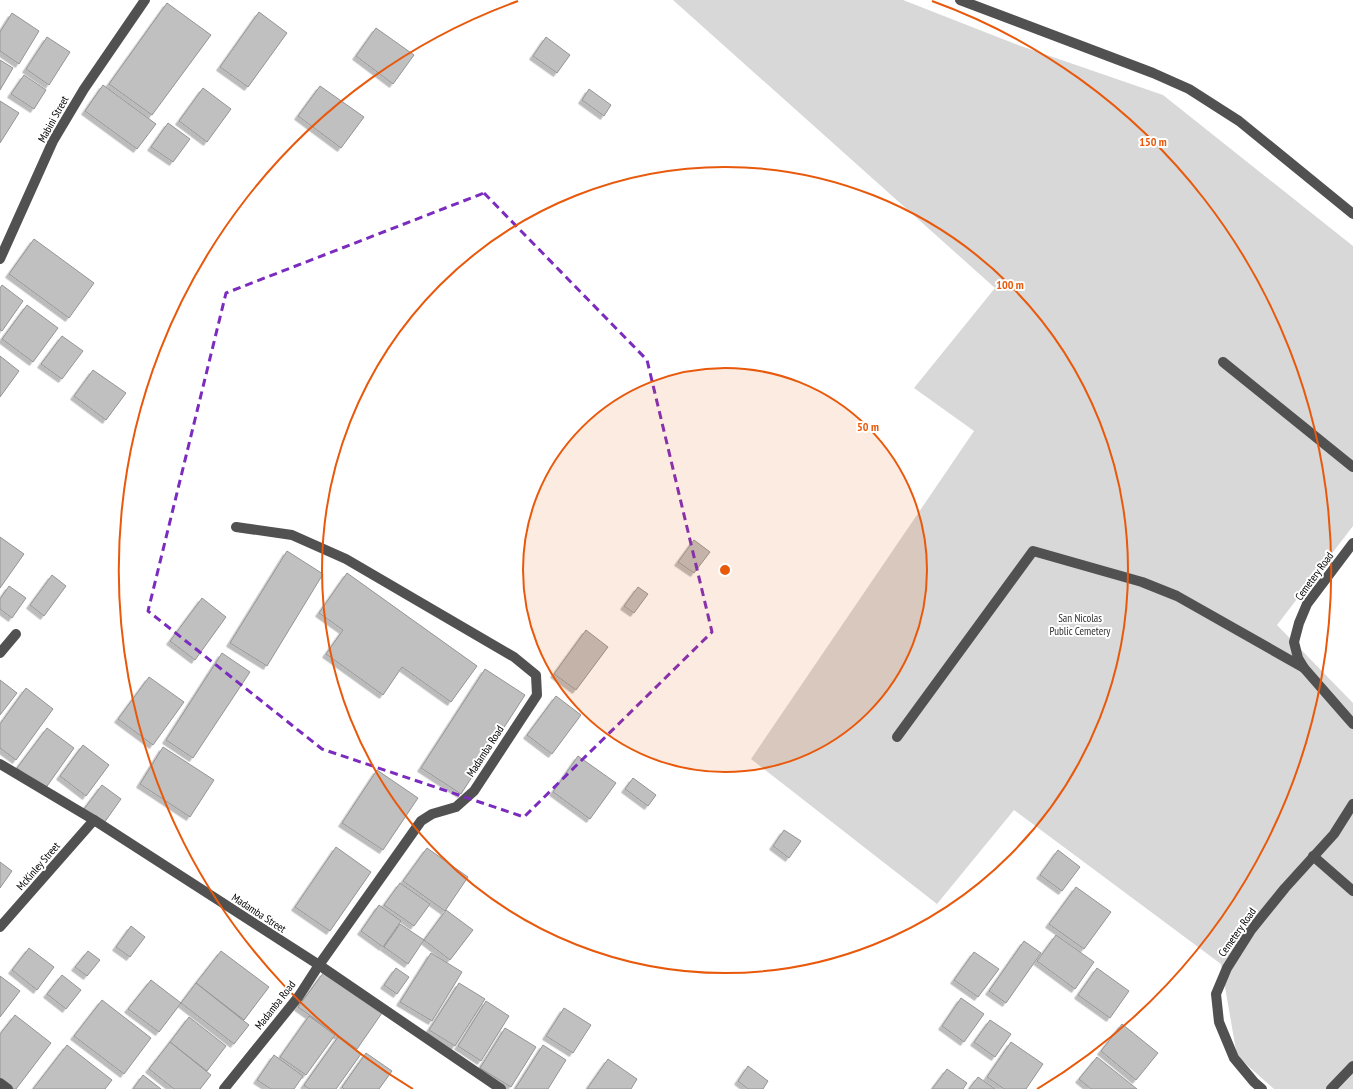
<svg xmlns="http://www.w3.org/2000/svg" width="1353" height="1089" viewBox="0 0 1353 1089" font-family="'PT Sans Narrow',sans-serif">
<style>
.green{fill:#d8d8d8}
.building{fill:#c0c0c0;stroke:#959595;filter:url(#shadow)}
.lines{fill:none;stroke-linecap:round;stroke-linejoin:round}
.minor{stroke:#515151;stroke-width:10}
.marked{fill:none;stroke:#7b2cbf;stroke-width:3;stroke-dasharray:8 5;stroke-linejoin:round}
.ring{fill:none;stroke:#e8590c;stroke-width:2}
.labels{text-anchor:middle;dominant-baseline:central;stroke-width:4;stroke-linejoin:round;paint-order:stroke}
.street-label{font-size:11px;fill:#000;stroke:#fff}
.park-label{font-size:11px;fill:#2f2f2f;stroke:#fff}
.centre{fill:#e8590c;stroke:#fff;stroke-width:2}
.ring-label{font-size:12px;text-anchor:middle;font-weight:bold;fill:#e8590c;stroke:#fff;stroke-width:4;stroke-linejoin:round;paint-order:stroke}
</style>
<defs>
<filter id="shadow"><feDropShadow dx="-3.5" dy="3.5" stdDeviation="0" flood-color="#0004"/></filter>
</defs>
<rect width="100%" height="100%" fill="#fff"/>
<path class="green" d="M 673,0 L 903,0 L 1018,45 L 1163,95 L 1353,246 L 1353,526 L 1277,625 L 1353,703 L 1353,1089 L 1274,1089 L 1237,1056 L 1221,964 L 1014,810 L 937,904 L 751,759 L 974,431 L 914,388 L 995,288 Z"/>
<g class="building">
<path d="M 167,3 L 211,35 L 152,115 L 109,84 Z"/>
<path d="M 259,12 L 287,33 L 248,87 L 220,67 Z"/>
<path d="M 12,13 L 39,31 L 19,64 L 0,51 L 0,32 Z"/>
<path d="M 376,28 L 414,55 L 393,84 L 356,56 Z"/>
<path d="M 47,37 L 70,52 L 49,85 L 26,69 Z"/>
<path d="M 546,37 L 570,55 L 557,73 L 533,56 Z"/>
<path d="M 0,60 L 13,68 L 0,90 Z"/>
<path d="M 24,75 L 46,90 L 34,109 L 11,94 Z"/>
<path d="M 103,85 L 156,124 L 137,149 L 85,111 Z"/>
<path d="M 320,86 L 364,117 L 341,148 L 298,116 Z"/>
<path d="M 203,88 L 231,109 L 207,142 L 179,121 Z"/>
<path d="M 589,89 L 611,105 L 604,116 L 582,100 Z"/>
<path d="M 0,101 L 19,113 L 0,143 Z"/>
<path d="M 168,123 L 190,139 L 173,162 L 151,147 Z"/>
<path d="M 34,239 L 94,283 L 69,318 L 9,274 Z"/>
<path d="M 2,285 L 23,301 L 2,331 L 0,329 L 0,288 Z"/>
<path d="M 27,305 L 58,328 L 33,362 L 2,339 Z"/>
<path d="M 62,336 L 83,351 L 62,379 L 41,364 Z"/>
<path d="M 0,356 L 19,371 L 0,397 Z"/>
<path d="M 93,370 L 126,393 L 106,420 L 74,396 Z"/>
<path d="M 0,537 L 24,554 L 0,588 Z"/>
<path d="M 694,540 L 710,552 L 694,573 L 678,562 Z"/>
<path d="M 287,551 L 323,574 L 267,666 L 230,643 Z"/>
<path d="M 347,573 L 477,666 L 451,702 L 402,667 L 383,695 L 326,654 L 343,630 L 319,613 Z"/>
<path d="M 52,575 L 66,586 L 44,616 L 30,605 Z"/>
<path d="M 9,586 L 26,598 L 12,618 L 0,609 L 0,599 Z"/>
<path d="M 638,587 L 648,594 L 634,613 L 624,606 Z"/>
<path d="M 202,598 L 226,617 L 195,660 L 170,641 Z"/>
<path d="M 586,630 L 608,647 L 576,690 L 554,674 Z"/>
<path d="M 222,653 L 250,672 L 193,758 L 166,740 Z"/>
<path d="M 485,669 L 525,695 L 461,794 L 421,768 Z"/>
<path d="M 149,677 L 184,702 L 153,745 L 118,719 Z"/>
<path d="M 0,680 L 17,693 L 0,715 Z"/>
<path d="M 26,688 L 53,709 L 16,760 L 0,748 L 0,724 Z"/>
<path d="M 556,696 L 581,715 L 552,754 L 527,735 Z"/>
<path d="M 47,728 L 74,748 L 45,789 L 17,768 Z"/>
<path d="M 83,745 L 109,765 L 86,796 L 60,776 Z"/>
<path d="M 163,747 L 214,780 L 190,817 L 140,784 Z"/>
<path d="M 578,756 L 616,783 L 590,819 L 553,792 Z"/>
<path d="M 377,770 L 418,798 L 383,850 L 342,823 Z"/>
<path d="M 633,778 L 656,795 L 648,806 L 625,789 Z"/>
<path d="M 102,785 L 121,799 L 104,823 L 84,809 Z"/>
<path d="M 784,830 L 801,841 L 789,858 L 773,846 Z"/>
<path d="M 336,847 L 371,872 L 330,931 L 295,907 Z"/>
<path d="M 427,848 L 468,877 L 445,911 L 403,881 Z"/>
<path d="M 1058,850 L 1080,867 L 1062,891 L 1040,875 Z"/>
<path d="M 0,862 L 12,871 L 0,888 Z"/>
<path d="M 400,883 L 430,904 L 414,926 L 384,905 Z"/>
<path d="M 1076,887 L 1111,912 L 1084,949 L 1049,924 Z"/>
<path d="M 379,905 L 401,921 L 383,947 L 361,931 Z"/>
<path d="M 446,910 L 473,930 L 450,960 L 424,940 Z"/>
<path d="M 400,924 L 424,940 L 408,964 L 384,947 Z"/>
<path d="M 131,926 L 145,937 L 130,957 L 116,947 Z"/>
<path d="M 1056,935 L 1094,962 L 1075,989 L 1037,961 Z"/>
<path d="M 1024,941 L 1041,953 L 1006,1003 L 989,991 Z"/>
<path d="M 29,948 L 54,967 L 37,990 L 12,970 Z"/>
<path d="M 88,951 L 100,960 L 87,976 L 75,967 Z"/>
<path d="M 221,951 L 269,987 L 244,1020 L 196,983 Z"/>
<path d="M 974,952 L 999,969 L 978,997 L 954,980 Z"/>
<path d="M 431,953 L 462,972 L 432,1021 L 400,1002 Z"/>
<path d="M 396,968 L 409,977 L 397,994 L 384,985 Z"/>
<path d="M 1097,968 L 1129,991 L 1110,1018 L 1078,995 Z"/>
<path d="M 324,972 L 382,1013 L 357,1049 L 298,1007 Z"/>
<path d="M 62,975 L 81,990 L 66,1009 L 47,994 Z"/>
<path d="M 0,976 L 20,991 L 0,1017 Z"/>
<path d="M 151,980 L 181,1003 L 159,1032 L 128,1009 Z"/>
<path d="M 196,983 L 249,1025 L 234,1044 L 181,1003 Z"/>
<path d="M 459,983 L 485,999 L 455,1046 L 429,1030 Z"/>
<path d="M 961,998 L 984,1014 L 964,1042 L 942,1026 Z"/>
<path d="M 102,1000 L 151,1038 L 124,1074 L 74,1036 Z"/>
<path d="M 486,1001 L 509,1016 L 481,1061 L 458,1046 Z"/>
<path d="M 564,1008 L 591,1025 L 573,1053 L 546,1036 Z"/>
<path d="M 15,1015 L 51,1043 L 16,1089 L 12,1089 L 0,1079 L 0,1034 Z"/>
<path d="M 309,1016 L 335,1035 L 306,1075 L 280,1057 Z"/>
<path d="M 189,1017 L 226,1046 L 207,1071 L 170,1042 Z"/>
<path d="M 990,1020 L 1011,1034 L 995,1057 L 974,1042 Z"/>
<path d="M 1122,1024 L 1158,1053 L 1136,1080 L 1101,1051 Z"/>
<path d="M 505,1028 L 536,1047 L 511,1087 L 480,1068 Z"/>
<path d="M 338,1037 L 361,1054 L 336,1089 L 309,1089 L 304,1085 Z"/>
<path d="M 170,1042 L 211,1075 L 200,1089 L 174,1089 L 149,1069 Z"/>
<path d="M 1011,1042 L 1043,1064 L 1026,1089 L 1004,1089 L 987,1077 Z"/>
<path d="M 67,1045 L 112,1080 L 105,1089 L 33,1089 Z"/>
<path d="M 543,1045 L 566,1060 L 548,1089 L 515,1089 Z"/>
<path d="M 366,1053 L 392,1071 L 379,1089 L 344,1089 L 342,1087 Z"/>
<path d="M 274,1055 L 303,1076 L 294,1089 L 271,1089 L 257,1080 Z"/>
<path d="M 1097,1057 L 1137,1089 L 1091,1089 L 1079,1079 Z"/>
<path d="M 608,1059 L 637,1079 L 631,1089 L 587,1089 Z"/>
<path d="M 748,1066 L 768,1081 L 763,1089 L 748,1089 L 738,1081 Z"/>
<path d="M 947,1069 L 967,1083 L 963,1089 L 932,1089 Z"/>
<path d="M 143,1075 L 161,1089 L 133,1089 Z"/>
<path d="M 978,1077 L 995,1089 L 969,1089 Z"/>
</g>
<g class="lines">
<g class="minor">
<path d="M 960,0 L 1153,73 L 1189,89 L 1239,121 L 1353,214"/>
<path d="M 0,259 L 53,141 L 84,89 L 145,0"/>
<path d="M 1223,362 L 1353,467"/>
<path d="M 1353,543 L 1307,604 L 1299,623 L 1294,642 L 1298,658 L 1304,668 L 1353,724"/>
<path d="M 0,653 L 16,634"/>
<path d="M 897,737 L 1033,551 L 1142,582 L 1177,596 L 1304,668"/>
<path d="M 0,764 L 94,820 L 319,965 L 501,1089"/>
<path d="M 1313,856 L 1353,891"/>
<path d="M 0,927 L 94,820"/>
<path d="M 0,1083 L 8,1089"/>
<path d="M 224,1089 L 299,996 L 319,965 L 421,821 L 432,814 L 456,807 L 474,791 L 537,695 L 536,675 L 514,657 L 346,559 L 292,535 L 236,527"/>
<path d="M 1262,1089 L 1254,1082 L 1234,1058 L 1219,1022 L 1216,994 L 1227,968 L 1251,930 L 1285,888 L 1334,834 L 1353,804"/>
<path d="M 1331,1089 L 1353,1066"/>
</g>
</g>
<path class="marked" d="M 484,193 L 647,360 L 712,632 L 524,817 L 322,749 L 148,611 L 226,293 Z"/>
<circle cx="725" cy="570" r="202" fill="#e8590c" fill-opacity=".12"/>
<g class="ring">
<circle cx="725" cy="570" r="202"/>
<circle cx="725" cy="570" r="403"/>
<path d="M413 1089A605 605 0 0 1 518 1M932 1A605 605 0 0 1 1037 1089"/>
</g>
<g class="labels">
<g class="street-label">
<text transform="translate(53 119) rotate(-61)">Mabini Street</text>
<text transform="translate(1314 576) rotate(-54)">Cemetery Road</text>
<text transform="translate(485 751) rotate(-57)">Madamba Road</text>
<text transform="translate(38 866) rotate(-49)">McKinley Street</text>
<text transform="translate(259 913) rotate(33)">Madamba Street</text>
<text transform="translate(1237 932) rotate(-55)">Cemetery Road</text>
<text transform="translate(275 1005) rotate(-52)">Madamba Road</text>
</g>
<g class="park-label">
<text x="1080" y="618">San Nicolas<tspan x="1080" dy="13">Public Cemetery</tspan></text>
</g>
</g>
<circle cx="725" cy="570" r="6" class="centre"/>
<g class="ring-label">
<text x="1153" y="146">150 m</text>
<text x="1010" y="289">100 m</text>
<text x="868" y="431">50 m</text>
</g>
</svg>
